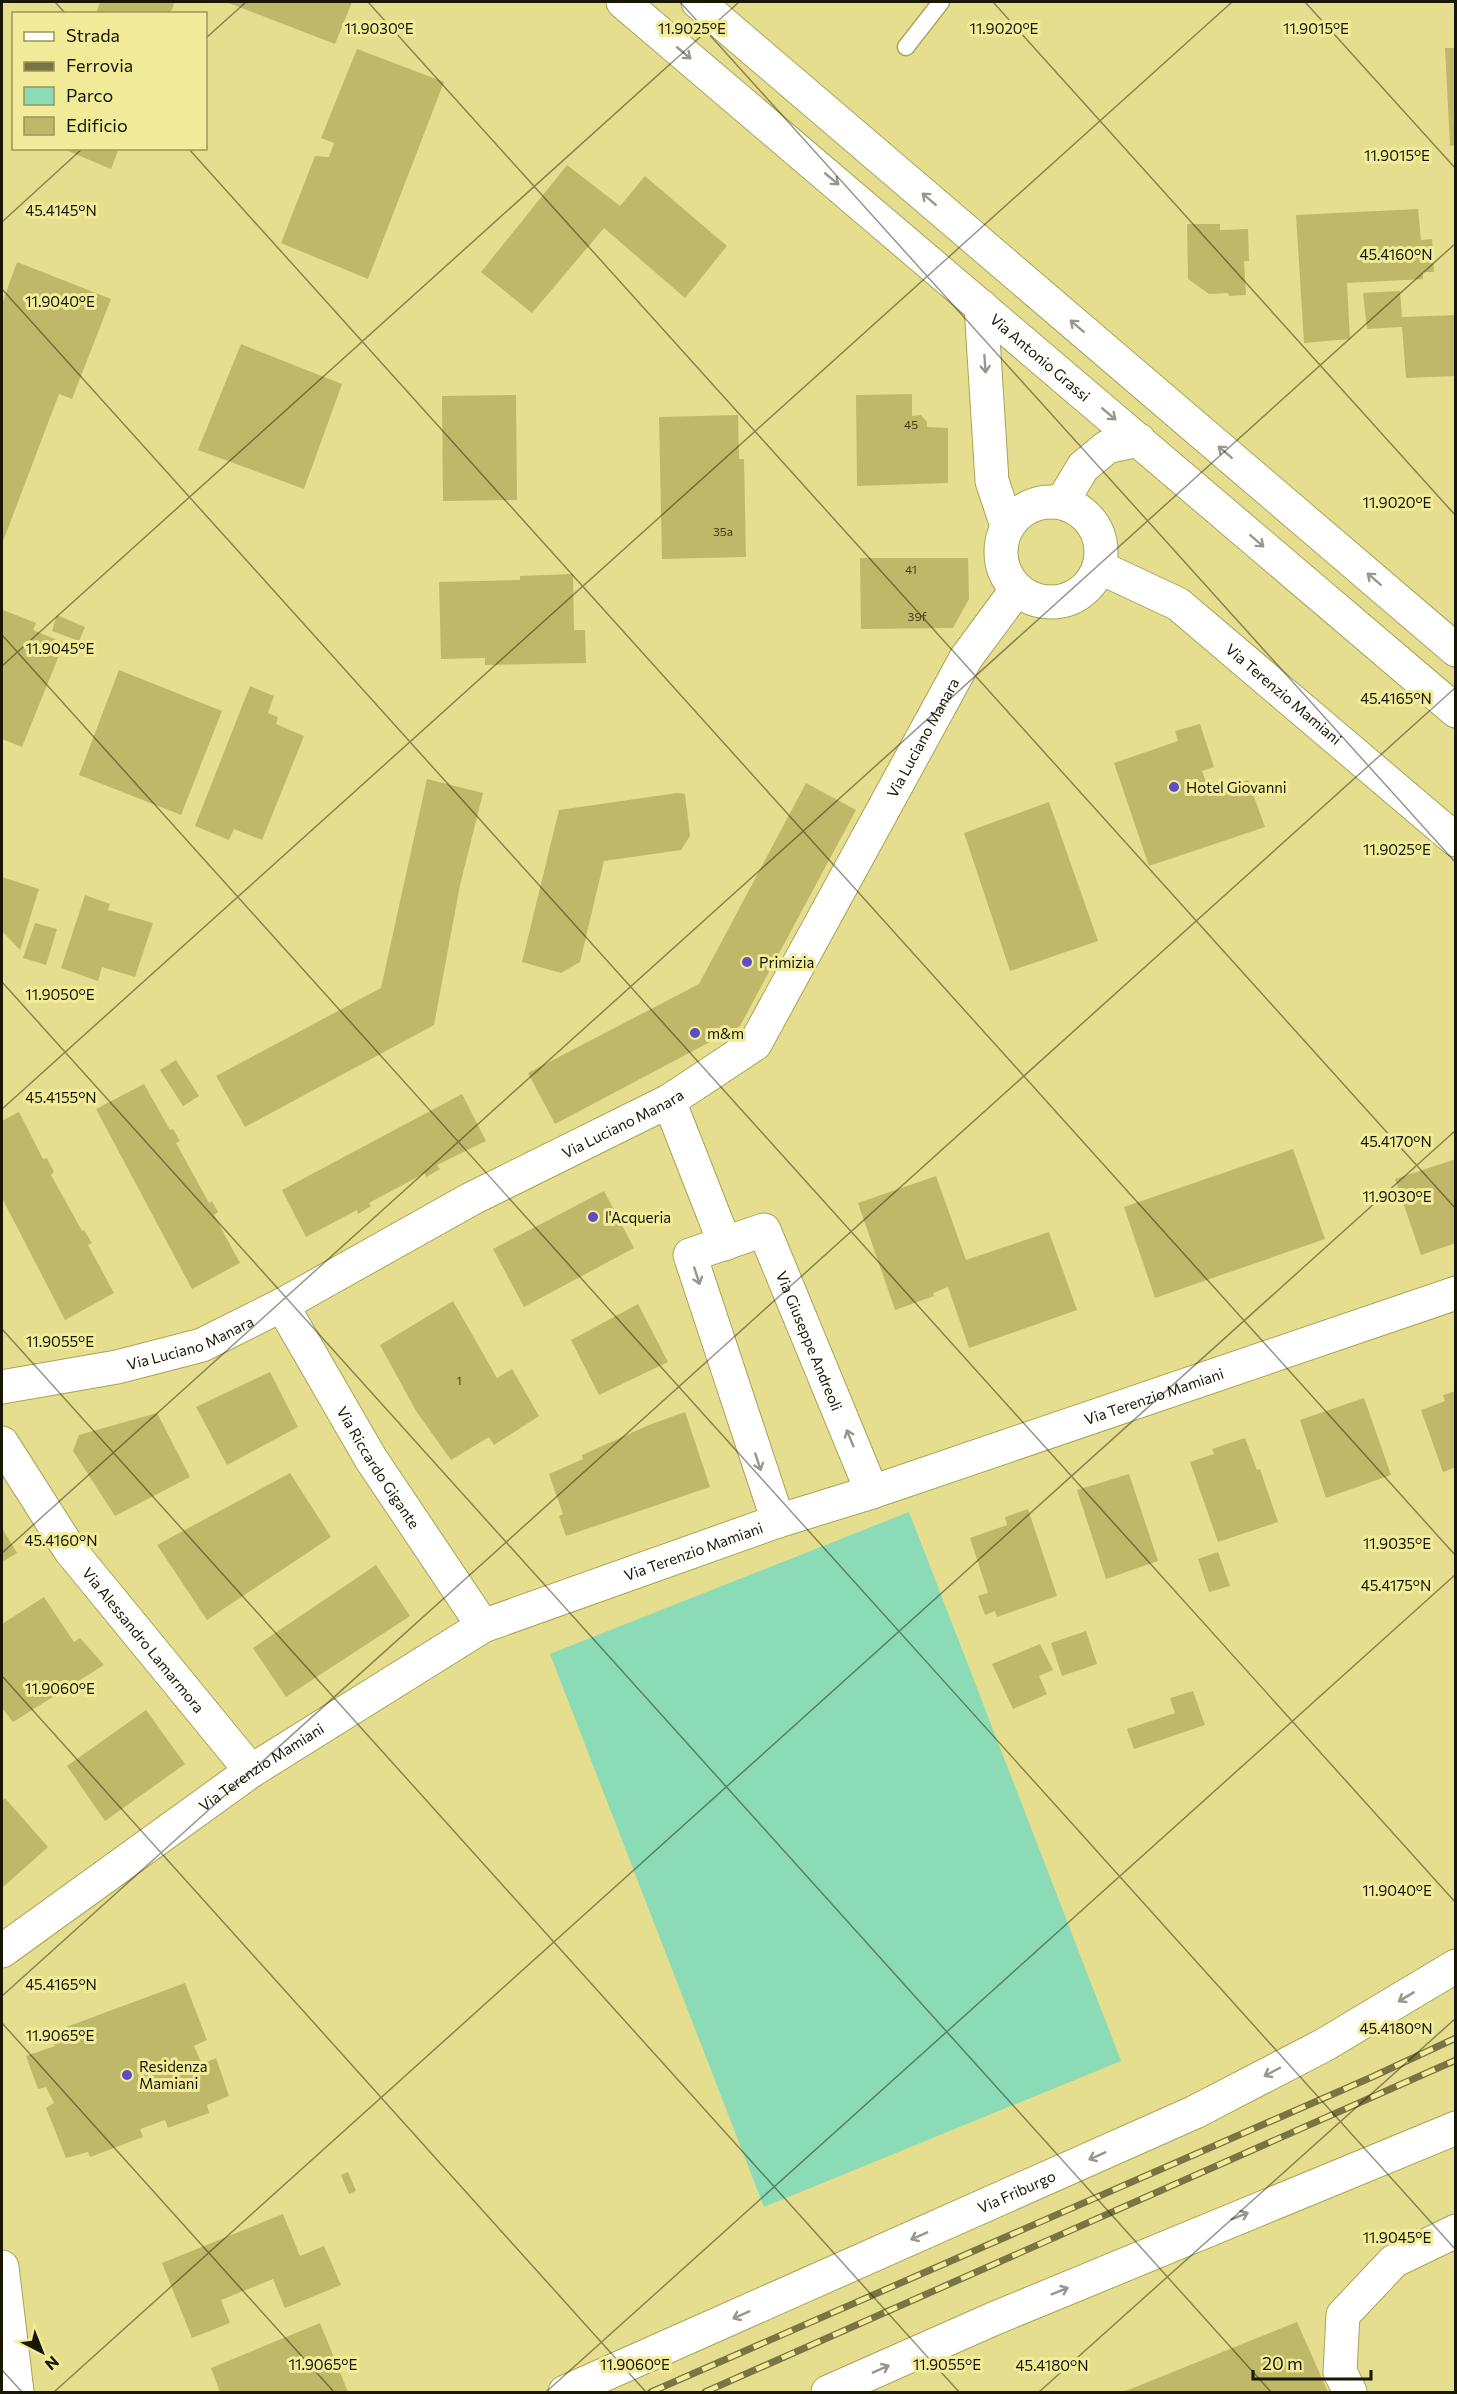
<svg xmlns="http://www.w3.org/2000/svg" width="1457" height="2394" viewBox="0 0 1457 2394" font-family="Commissioner,sans-serif">
<style>
.green{fill:#8adbb6}
.building{fill:#bfb869}
.lines{fill:none;stroke-linecap:round;stroke-linejoin:round}
.lane-casing{stroke:#aaa354;stroke-width:19}
.street-casing{stroke:#aaa354;stroke-width:35}
.secondary-casing{stroke:#aaa354;stroke-width:35}
.lane{stroke:#fff;stroke-width:16}
.street{stroke:#fff;stroke-width:33}
.secondary{stroke:#fff;stroke-width:33}
.rail-casing{stroke:#797443;stroke-width:7}
.rail{stroke:#f2eb9a;stroke-width:4.5;stroke-dasharray:14;stroke-linecap:butt}
.oneway{stroke:#98968d}
.ticks{fill:none;stroke:#191601;stroke-width:1.5;stroke-opacity:0.45}
.poi-dot{fill:#5d4ec6;stroke:#f2eb9a;stroke-width:2}
.labels{text-anchor:middle;dominant-baseline:central;stroke-width:6;stroke-linejoin:round;paint-order:stroke}
.number-label{font-size:12px;fill:#423e1b}
.street-label{font-size:15px;fill:#191601;stroke:#f2eb9a}
.poi-label{font-size:15px;fill:#191601;stroke:#f2eb9a;text-anchor:start}
.ticks-label{font-size:15px;text-anchor:middle;fill:#191601;stroke:#f2eb9a;stroke-width:6;stroke-linejoin:round;paint-order:stroke}
</style>
<rect width="100%" height="100%" fill="#e5de8e"/>
<path class="green" d="M 909,1512 L 1121,2061 L 764,2207 L 550,1654 Z"/>
<g class="building">
<path d="M 100,2 L 175,2 L 170,14 L 96,14 Z"/>
<path d="M 226,2 L 352,2 L 335,44 Z"/>
<path d="M 1445,48 L 1456,48 L 1456,145 L 1450,146 Z"/>
<path d="M 357,49 L 444,82 L 368,279 L 281,243 L 315,156 L 329,157 L 334,143 L 321,138 Z"/>
<path d="M 61,148 L 119,148 L 111,169 Z"/>
<path d="M 567,165 L 620,206 L 645,176 L 727,246 L 685,298 L 604,228 L 532,313 L 481,272 Z"/>
<path d="M 1418,209 L 1421,240 L 1432,239 L 1434,272 L 1423,272 L 1423,279 L 1347,283 L 1350,339 L 1304,343 L 1296,215 Z"/>
<path d="M 1187,224 L 1220,224 L 1220,230 L 1248,229 L 1249,261 L 1244,261 L 1246,295 L 1229,296 L 1228,293 L 1209,294 L 1188,279 Z"/>
<path d="M 17,262 L 111,299 L 72,399 L 59,394 L 2,544 L 2,304 Z"/>
<path d="M 1400,291 L 1402,317 L 1456,315 L 1456,376 L 1406,378 L 1402,327 L 1367,329 L 1363,293 Z"/>
<path d="M 241,344 L 342,384 L 304,489 L 198,450 Z"/>
<path d="M 912,394 L 912,416 L 921,415 L 927,422 L 927,427 L 948,428 L 948,483 L 857,486 L 856,395 Z"/>
<path d="M 516,395 L 517,500 L 443,501 L 442,396 Z"/>
<path d="M 738,415 L 739,459 L 744,459 L 746,557 L 662,559 L 659,417 Z"/>
<path d="M 860,558 L 968,558 L 969,599 L 953,628 L 861,629 Z"/>
<path d="M 573,574 L 574,630 L 585,630 L 586,663 L 485,665 L 485,658 L 441,659 L 439,582 L 520,580 L 520,576 Z"/>
<path d="M 3,610 L 36,623 L 33,630 L 64,643 L 22,747 L 2,739 L 2,615 Z"/>
<path d="M 57,615 L 85,627 L 79,641 L 52,631 Z"/>
<path d="M 119,670 L 222,711 L 181,815 L 79,775 Z"/>
<path d="M 250,686 L 274,696 L 268,713 L 278,717 L 276,724 L 304,736 L 262,840 L 234,829 L 229,840 L 195,826 Z"/>
<path d="M 1200,724 L 1214,767 L 1202,771 L 1210,793 L 1248,780 L 1265,827 L 1149,866 L 1114,763 L 1178,741 L 1175,731 Z"/>
<path d="M 427,779 L 483,793 L 460,885 L 434,1025 L 245,1127 L 216,1076 L 381,988 Z"/>
<path d="M 806,783 L 856,810 L 740,1026 L 555,1124 L 528,1073 L 699,984 Z"/>
<path d="M 677,793 L 685,794 L 690,836 L 681,850 L 604,861 L 580,962 L 561,973 L 522,962 L 559,810 Z"/>
<path d="M 1049,802 L 1098,941 L 1010,971 L 964,833 Z"/>
<path d="M 2,877 L 39,889 L 20,950 L 2,931 Z"/>
<path d="M 85,895 L 110,904 L 108,910 L 153,923 L 135,977 L 102,967 L 98,981 L 61,968 Z"/>
<path d="M 35,923 L 57,929 L 46,965 L 23,958 Z"/>
<path d="M 176,1060 L 199,1096 L 183,1106 L 160,1070 Z"/>
<path d="M 144,1084 L 170,1130 L 173,1129 L 180,1141 L 176,1143 L 209,1203 L 212,1201 L 218,1212 L 214,1215 L 240,1263 L 192,1289 L 96,1109 Z"/>
<path d="M 462,1094 L 486,1141 L 437,1165 L 440,1169 L 426,1177 L 425,1173 L 369,1203 L 371,1206 L 358,1214 L 357,1210 L 306,1237 L 282,1190 Z"/>
<path d="M 19,1112 L 43,1159 L 47,1158 L 54,1172 L 51,1175 L 82,1231 L 84,1230 L 92,1243 L 88,1245 L 114,1293 L 65,1320 L 2,1198 L 2,1121 Z"/>
<path d="M 1293,1149 L 1325,1239 L 1155,1298 L 1124,1207 Z"/>
<path d="M 1456,1159 L 1456,1243 L 1421,1255 L 1395,1179 Z"/>
<path d="M 936,1176 L 966,1260 L 1049,1232 L 1077,1310 L 969,1348 L 948,1287 L 933,1293 L 934,1296 L 895,1310 L 858,1203 Z"/>
<path d="M 604,1191 L 634,1248 L 524,1307 L 493,1249 Z"/>
<path d="M 453,1301 L 497,1378 L 512,1369 L 539,1416 L 494,1445 L 489,1437 L 451,1460 L 416,1411 L 380,1345 Z"/>
<path d="M 638,1304 L 668,1362 L 599,1395 L 571,1340 Z"/>
<path d="M 270,1372 L 298,1427 L 227,1465 L 196,1407 Z"/>
<path d="M 1456,1391 L 1456,1467 L 1443,1472 L 1421,1410 L 1445,1401 L 1443,1395 Z"/>
<path d="M 1364,1398 L 1391,1475 L 1326,1498 L 1300,1420 Z"/>
<path d="M 685,1412 L 710,1487 L 566,1536 L 559,1516 L 563,1514 L 549,1474 L 583,1459 L 582,1455 L 649,1425 Z"/>
<path d="M 157,1413 L 190,1477 L 115,1516 L 73,1451 L 79,1435 Z"/>
<path d="M 1245,1438 L 1257,1470 L 1260,1469 L 1278,1522 L 1218,1542 L 1190,1462 L 1214,1454 L 1212,1449 Z"/>
<path d="M 290,1473 L 331,1537 L 207,1620 L 157,1545 Z"/>
<path d="M 1129,1474 L 1158,1561 L 1106,1579 L 1077,1490 Z"/>
<path d="M 1028,1509 L 1057,1596 L 997,1617 L 995,1611 L 985,1615 L 978,1596 L 988,1593 L 970,1538 L 1007,1525 L 1005,1517 Z"/>
<path d="M 2,1528 L 17,1553 L 2,1562 Z"/>
<path d="M 1218,1552 L 1230,1586 L 1209,1592 L 1198,1559 Z"/>
<path d="M 376,1565 L 410,1616 L 286,1697 L 253,1648 Z"/>
<path d="M 44,1597 L 74,1642 L 80,1638 L 104,1665 L 13,1722 L 2,1708 L 2,1624 Z"/>
<path d="M 1086,1631 L 1097,1664 L 1062,1676 L 1051,1643 Z"/>
<path d="M 1040,1644 L 1053,1670 L 1039,1676 L 1047,1694 L 1013,1709 L 992,1664 Z"/>
<path d="M 1193,1691 L 1205,1725 L 1134,1749 L 1127,1729 L 1175,1713 L 1170,1698 Z"/>
<path d="M 146,1710 L 185,1764 L 105,1821 L 67,1766 Z"/>
<path d="M 5,1798 L 48,1847 L 2,1888 L 2,1801 Z"/>
<path d="M 185,1983 L 207,2040 L 194,2046 L 202,2064 L 216,2058 L 229,2096 L 207,2105 L 209,2113 L 168,2128 L 165,2120 L 140,2129 L 143,2137 L 90,2157 L 88,2152 L 66,2158 L 46,2108 L 54,2103 L 46,2087 L 38,2089 L 26,2056 L 55,2046 L 50,2033 Z"/>
<path d="M 348,2172 L 356,2191 L 349,2194 L 341,2175 Z"/>
<path d="M 283,2214 L 300,2256 L 324,2246 L 341,2285 L 285,2308 L 273,2279 L 221,2300 L 230,2323 L 192,2338 L 162,2263 Z"/>
<path d="M 1297,2322 L 1328,2392 L 1123,2392 Z"/>
<path d="M 320,2323 L 348,2392 L 220,2392 L 211,2368 Z"/>
</g>
<g class="lines">
<g class="lane-casing">
<path id="lane" d="M 906,47 L 941,2"/>
</g>
<g class="street-casing">
<g id="street">
<path d="M 981,306 L 992,481 L 1007,526"/>
<circle cx="1051" cy="552" r="50"/>
<path d="M 1062,502 L 1083,467 L 1107,447 L 1139,440"/>
<path id="s1" d="M 1099,567 L 1178,604 L 1456,840"/>
<path d="M 669,1101 L 725,1244"/>
<path id="s2" d="M 282,1305 L 371,1459 L 483,1626"/>
<path id="s3" d="M 2,1387 L 117,1367 L 202,1345 L 282,1305 L 471,1199 L 669,1101 L 755,1044 L 966,658 L 1017,589"/>
<path id="s4" d="M 2,1443 L 70,1550 L 251,1771"/>
<path id="s5" d="M 778,1521 L 690,1255 L 764,1230 L 872,1492"/>
<path id="s6" d="M 2,1951 L 251,1771 L 483,1626 L 778,1521 L 872,1492 L 1456,1293"/>
<path d="M 1350,2392 L 1340,2372 L 1343,2315 L 1394,2261 L 1456,2231"/>
</g>
</g>
<g class="secondary-casing">
<g id="secondary">
<path id="s7" d="M 623,2 L 1456,711"/>
<path d="M 698,2 L 1456,650"/>
<path d="M 2,2267 L 17,2392"/>
<path id="s8" d="M 565,2392 L 1195,2112 L 1324,2045 L 1456,1966"/>
<path d="M 828,2392 L 993,2319 L 1456,2128"/>
</g>
</g>
<use href="#lane" class="lane"/>
<use href="#street" class="street"/>
<use href="#secondary" class="secondary"/>
<g class="rail-casing">
<g id="rail">
<path d="M 651,2392 L 1372,2077 L 1456,2038"/>
<path d="M 705,2392 L 1456,2060"/>
</g>
</g>
<use href="#rail" class="rail"/>
</g>
<defs><path id="oneway-shaft" d="M-6 0H5M1.5-3L5.5 0L1.5 3" fill="none" stroke-width="1.6" stroke-linecap="round" stroke-linejoin="round" transform="scale(1.5)"/></defs>
<g class="oneway">
<use href="#oneway-shaft" transform="translate(684 53) rotate(40)"/>
<use href="#oneway-shaft" transform="translate(832 179) rotate(40)"/>
<use href="#oneway-shaft" transform="translate(929 199) rotate(-139)"/>
<use href="#oneway-shaft" transform="translate(1077 326) rotate(-139)"/>
<use href="#oneway-shaft" transform="translate(985 364) rotate(86)"/>
<use href="#oneway-shaft" transform="translate(1109 414) rotate(40)"/>
<use href="#oneway-shaft" transform="translate(1225 452) rotate(-139)"/>
<use href="#oneway-shaft" transform="translate(1257 541) rotate(41)"/>
<use href="#oneway-shaft" transform="translate(1374 579) rotate(-139)"/>
<use href="#oneway-shaft" transform="translate(697 1276) rotate(72)"/>
<use href="#oneway-shaft" transform="translate(850 1438) rotate(-112)"/>
<use href="#oneway-shaft" transform="translate(758 1462) rotate(72)"/>
<use href="#oneway-shaft" transform="translate(1406 1997) rotate(149)"/>
<use href="#oneway-shaft" transform="translate(1272 2072) rotate(152)"/>
<use href="#oneway-shaft" transform="translate(1097 2156) rotate(156)"/>
<use href="#oneway-shaft" transform="translate(1240 2216) rotate(-22)"/>
<use href="#oneway-shaft" transform="translate(919 2236) rotate(156)"/>
<use href="#oneway-shaft" transform="translate(1060 2291) rotate(-22)"/>
<use href="#oneway-shaft" transform="translate(741 2315) rotate(156)"/>
<use href="#oneway-shaft" transform="translate(881 2369) rotate(-24)"/>
</g>
<path class="ticks" d="M 55,2 L 66,14M 368,2 L 1456,1209M 680,2 L 1456,863M 993,2 L 1456,516M 1305,2 L 1456,169M 206,38 L 246,2M 188,148 L 1456,1556M 2,222 L 83,148M 2,289 L 1456,1903M 2,635 L 1456,2250M 2,666 L 739,2M 2,982 L 1271,2392M 2,1109 L 1232,2M 2,1329 L 959,2392M 2,1553 L 1456,243M 2,1676 L 646,2392M 2,1996 L 1456,687M 2,2023 L 334,2392M 2,2370 L 22,2392M 54,2392 L 1456,1130M 546,2392 L 1456,1574M 1039,2392 L 1456,2018"/>
<g class="poi-dot">
<circle cx="1174" cy="787" r="6"/>
<circle cx="747" cy="962" r="6"/>
<circle cx="695" cy="1033" r="6"/>
<circle cx="593" cy="1217" r="6"/>
<circle cx="127" cy="2075" r="6"/>
</g>
<g class="labels">
<g class="number-label">
<text x="911" y="424">45</text>
<text x="723" y="531">35a</text>
<text x="911" y="569">41</text>
<text x="917" y="616">39f</text>
<text x="459" y="1380">1</text>
</g>
<g class="street-label">
<text stroke="none"><textPath href="#s7" startOffset="548">Via Antonio Grassi</textPath></text>
<text stroke="none"><textPath href="#s1" startOffset="226">Via Terenzio Mamiani</textPath></text>
<text stroke="none"><textPath href="#s3" startOffset="1184">Via Luciano Manara</textPath></text>
<text stroke="none"><textPath href="#s3" startOffset="680">Via Luciano Manara</textPath></text>
<text stroke="none"><textPath href="#s3" startOffset="194">Via Luciano Manara</textPath></text>
<text stroke="none"><textPath href="#s5" startOffset="478">Via Giuseppe Andreoli</textPath></text>
<text stroke="none"><textPath href="#s6" startOffset="1290">Via Terenzio Mamiani</textPath></text>
<text stroke="none"><textPath href="#s2" startOffset="189">Via Riccardo Gigante</textPath></text>
<text stroke="none"><textPath href="#s6" startOffset="804">Via Terenzio Mamiani</textPath></text>
<text stroke="none"><textPath href="#s4" startOffset="243">Via Alessandro Lamarmora</textPath></text>
<text stroke="none"><textPath href="#s6" startOffset="318">Via Terenzio Mamiani</textPath></text>
<text stroke="none"><textPath href="#s8" startOffset="494">Via Friburgo</textPath></text>
</g>
<g class="poi-label">
<text x="1186" y="787">Hotel Giovanni</text>
<text x="759" y="962">Primizia</text>
<text x="707" y="1033">m&amp;m</text>
<text x="605" y="1217">l'Acqueria</text>
<text x="139" y="2066">Residenza<tspan x="139" dy="17">Mamiani</tspan></text>
</g>
</g>
<g class="ticks-label">
<text x="379" y="34">11.9030°E</text>
<text x="692" y="34">11.9025°E</text>
<text x="1004" y="34">11.9020°E</text>
<text x="1316" y="34">11.9015°E</text>
<text x="1397" y="161">11.9015°E</text>
<text x="61" y="216">45.4145°N</text>
<text x="1396" y="260">45.4160°N</text>
<text x="60" y="307">11.9040°E</text>
<text x="1397" y="508">11.9020°E</text>
<text x="60" y="654">11.9045°E</text>
<text x="1396" y="704">45.4165°N</text>
<text x="1397" y="855">11.9025°E</text>
<text x="60" y="1000">11.9050°E</text>
<text x="61" y="1103">45.4155°N</text>
<text x="1396" y="1147">45.4170°N</text>
<text x="1397" y="1202">11.9030°E</text>
<text x="60" y="1347">11.9055°E</text>
<text x="61" y="1546">45.4160°N</text>
<text x="1397" y="1549">11.9035°E</text>
<text x="1396" y="1591">45.4175°N</text>
<text x="60" y="1694">11.9060°E</text>
<text x="1397" y="1896">11.9040°E</text>
<text x="61" y="1990">45.4165°N</text>
<text x="1396" y="2034">45.4180°N</text>
<text x="60" y="2041">11.9065°E</text>
<text x="1397" y="2243">11.9045°E</text>
<text x="323" y="2370">11.9065°E</text>
<text x="635" y="2370">11.9060°E</text>
<text x="947" y="2370">11.9055°E</text>
<text x="1052" y="2371">45.4180°N</text>
</g>
<rect width="1457" height="2394" fill="none" stroke="#191601" stroke-width="6"/>
<rect x="12" y="12" width="195" height="138" fill="#f2eb9a" stroke="#9b965d" stroke-width="1.5"/>
<rect x="24" y="32" width="30" height="9" fill="#ffffff" stroke="#9b965d" stroke-width="1.5"/>
<text x="66" y="42" font-size="18" fill="#191601">Strada</text>
<rect x="24" y="62" width="30" height="9" fill="#797443" stroke="#9b965d" stroke-width="1.5"/>
<text x="66" y="72" font-size="18" fill="#191601">Ferrovia</text>
<rect x="24" y="87" width="30" height="18" fill="#8adbb6" stroke="#9b965d" stroke-width="1.5"/>
<text x="66" y="102" font-size="18" fill="#191601">Parco</text>
<rect x="24" y="117" width="30" height="18" fill="#bfb869" stroke="#9b965d" stroke-width="1.5"/>
<text x="66" y="132" font-size="18" fill="#191601">Edificio</text>
<g transform="translate(42 2352) rotate(138)" stroke="#f2eb9a" stroke-width="4.5" paint-order="stroke">
<path d="M0-4.5L10 22L0 15L-10 22Z" fill="#191601"/>
<text y="-9" font-size="16" font-weight="bold" text-anchor="middle" fill="#191601">N</text>
</g>
<path d="M1253 2370v9h118v-9" fill="none" stroke="#191601" stroke-width="3"/>
<text x="1262" y="2370" font-size="18" fill="#191601" stroke="#f2eb9a" stroke-width="4.5" paint-order="stroke">20 m</text>
</svg>
